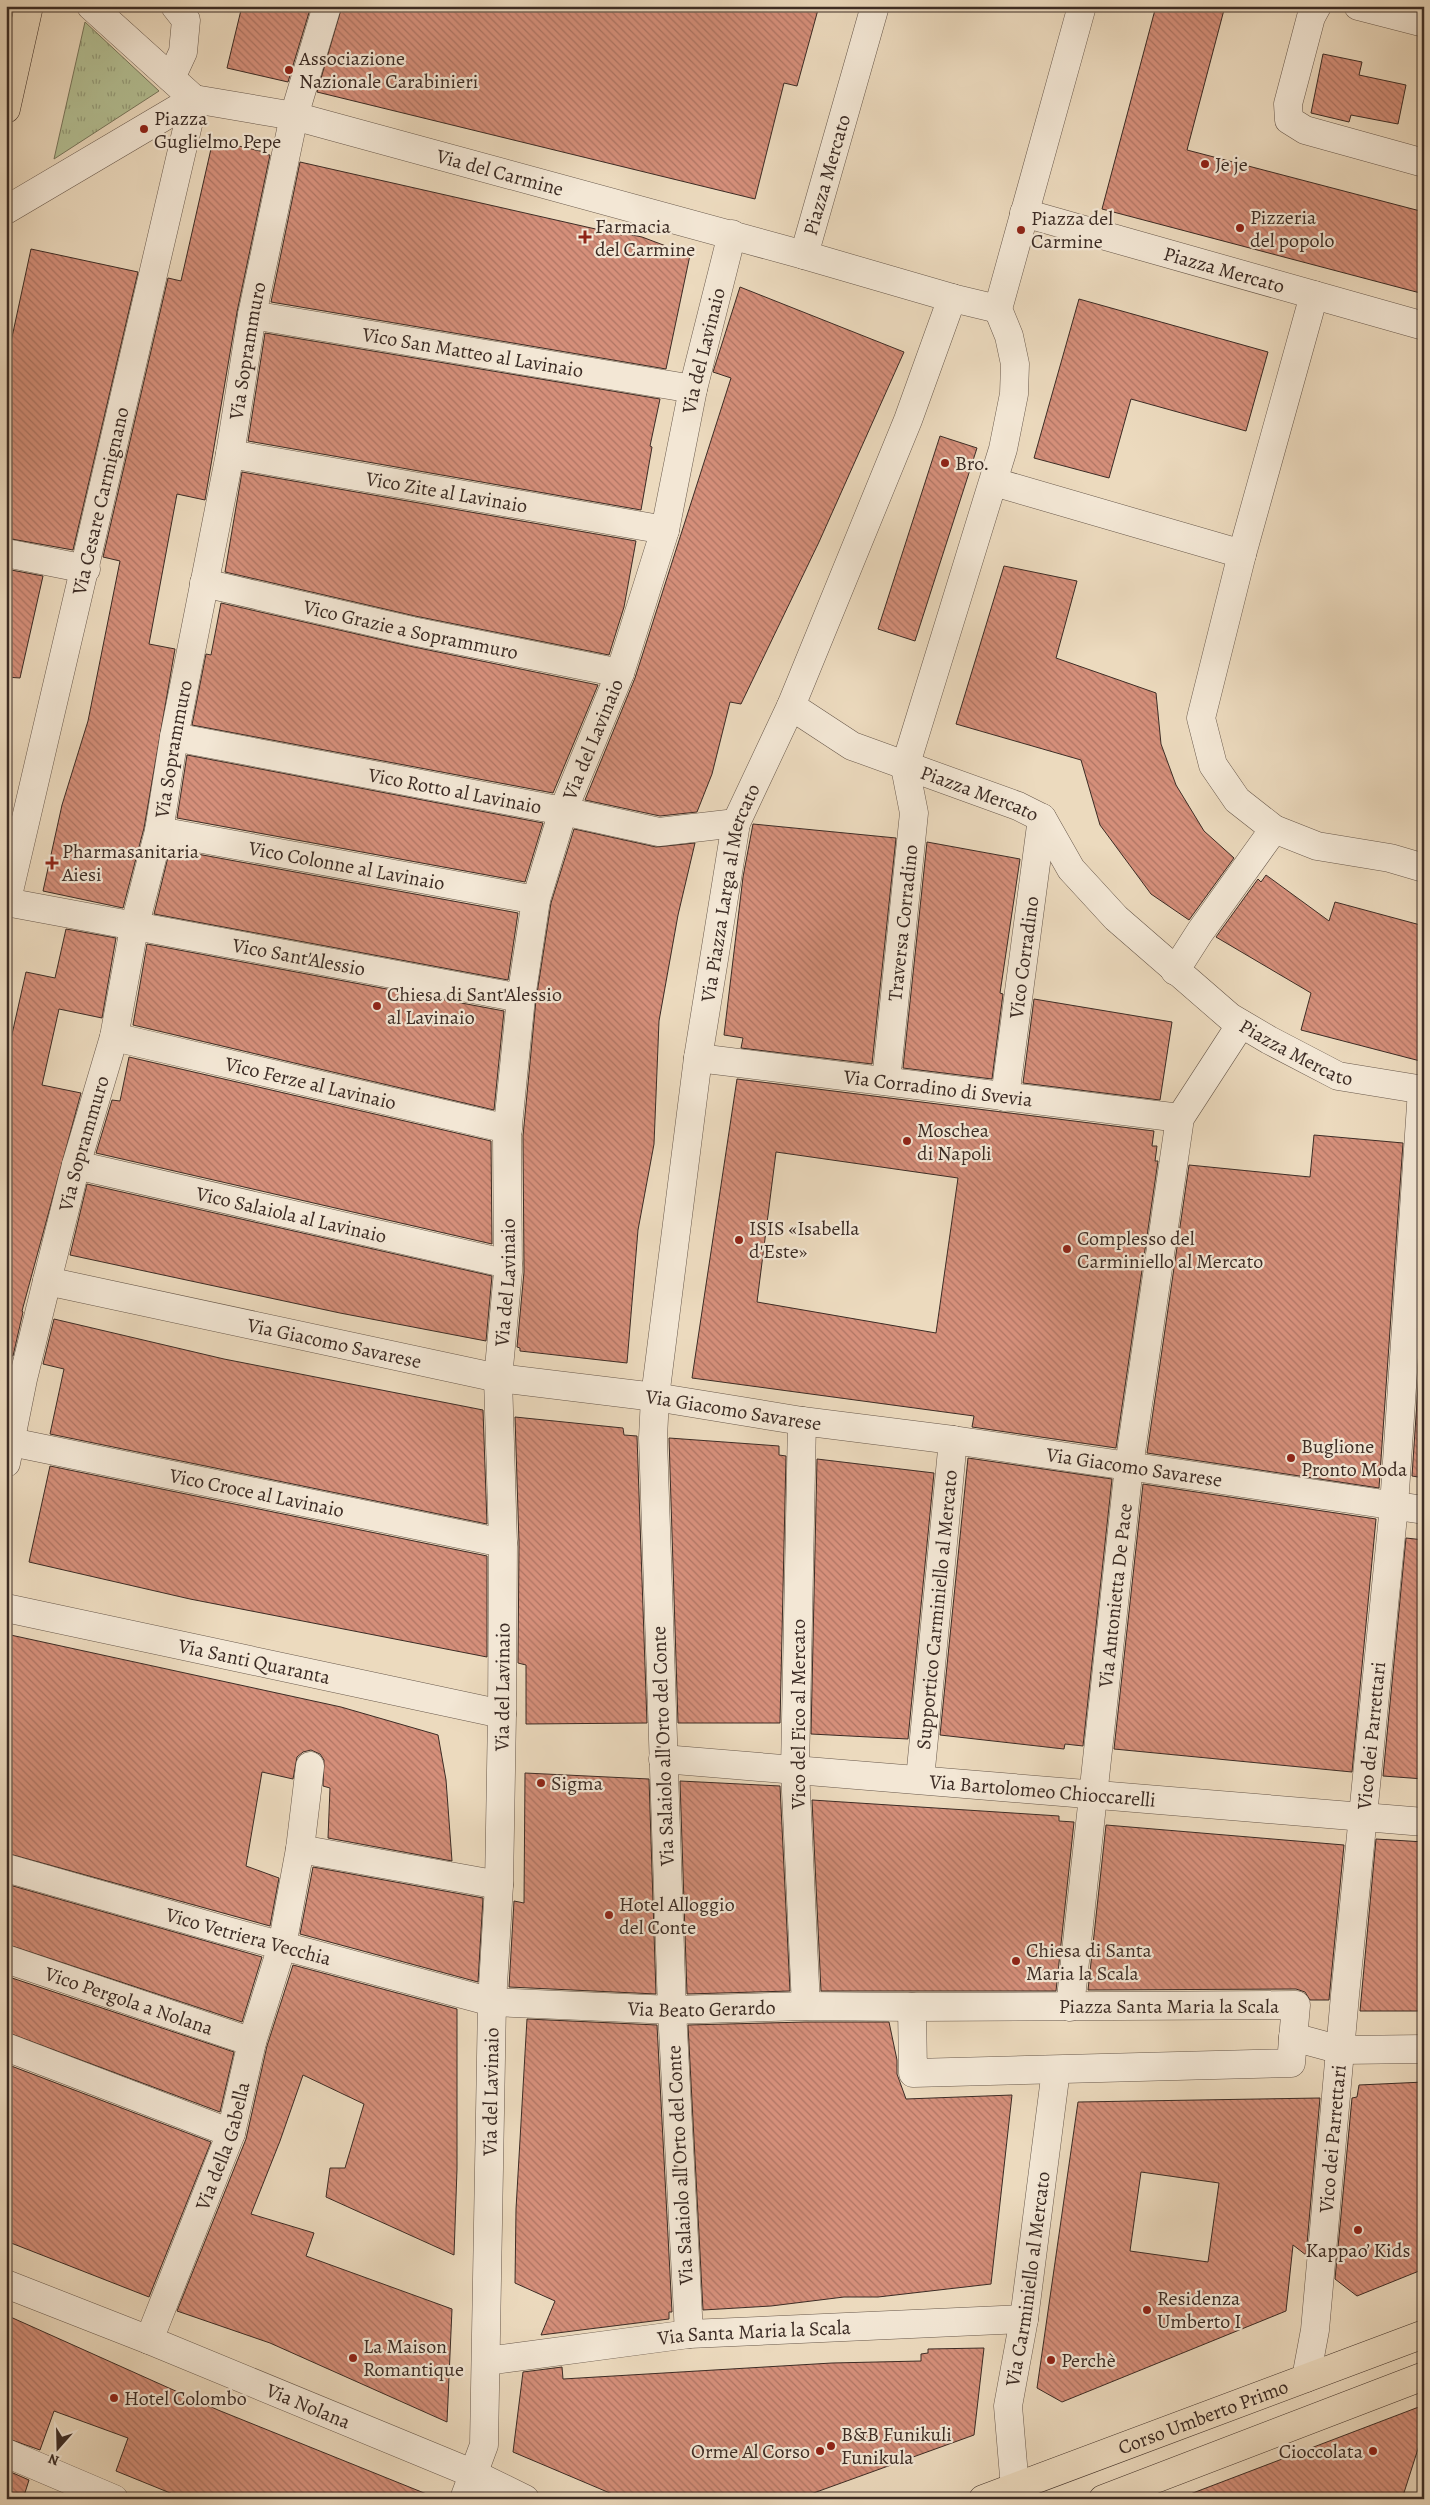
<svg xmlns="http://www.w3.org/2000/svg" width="1430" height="2505" viewBox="0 0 1430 2505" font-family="Alegreya,serif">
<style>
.park{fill:url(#park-tufts);stroke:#78765c}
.building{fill:url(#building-back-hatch);stroke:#3c2c25;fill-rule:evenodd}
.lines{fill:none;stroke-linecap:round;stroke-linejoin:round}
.minor-casing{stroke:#68584b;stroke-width:29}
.major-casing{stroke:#3c2c25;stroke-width:29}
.minor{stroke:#f3e7d5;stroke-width:28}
.major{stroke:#ecdabe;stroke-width:28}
.tram{stroke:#3c2c25;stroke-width:1}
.poi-dot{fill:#8f2418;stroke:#f3e7d5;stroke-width:2}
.labels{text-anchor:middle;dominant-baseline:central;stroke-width:4.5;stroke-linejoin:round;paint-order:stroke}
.poi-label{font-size:20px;fill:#3c2c25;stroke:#f3e7d5;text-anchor:start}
.street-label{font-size:20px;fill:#3c2c25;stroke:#f3e7d5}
</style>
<defs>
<pattern id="park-tufts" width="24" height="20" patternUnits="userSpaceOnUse" patternTransform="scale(1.25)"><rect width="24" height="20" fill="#b4c094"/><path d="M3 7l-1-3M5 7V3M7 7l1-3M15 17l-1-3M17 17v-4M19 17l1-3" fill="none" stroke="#949c79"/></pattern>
<pattern id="building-back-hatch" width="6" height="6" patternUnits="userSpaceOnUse" patternTransform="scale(1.25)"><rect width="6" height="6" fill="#d58f7a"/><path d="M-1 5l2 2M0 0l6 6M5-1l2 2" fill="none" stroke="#ae7564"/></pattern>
</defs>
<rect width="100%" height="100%" fill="#ecdabe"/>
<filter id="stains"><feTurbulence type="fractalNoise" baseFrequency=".004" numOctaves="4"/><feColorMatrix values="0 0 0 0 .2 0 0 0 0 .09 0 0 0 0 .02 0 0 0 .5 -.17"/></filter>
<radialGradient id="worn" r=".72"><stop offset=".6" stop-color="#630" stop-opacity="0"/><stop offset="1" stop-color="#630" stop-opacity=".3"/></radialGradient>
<path class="park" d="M 85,22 L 159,91 L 54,159 Z"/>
<g class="building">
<path d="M 242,6 L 311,6 L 288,82 L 227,68 Z"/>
<path d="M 342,6 L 819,6 L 797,86 L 784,83 L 755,199 L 317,92 Z"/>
<path d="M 1156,6 L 1225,6 L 1187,150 L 1424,212 L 1424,294 L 1102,209 Z"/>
<path d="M 1323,54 L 1362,62 L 1359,75 L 1406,85 L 1398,124 L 1351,115 L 1349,122 L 1311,113 Z"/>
<path d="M 213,140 L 264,152 L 264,154 L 270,155 L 237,312 L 205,500 L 177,494 L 149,644 L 175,649 L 144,828 L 123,908 L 43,891 L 62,805 L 88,721 L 120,561 L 103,557 L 168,278 L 181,281 Z"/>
<path d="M 300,162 L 622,235 L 622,233 L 642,237 L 690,255 L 666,369 L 271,302 Z"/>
<path d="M 31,249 L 138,272 L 73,550 L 6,538 L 6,365 Z"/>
<path d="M 740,287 L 904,352 L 819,542 L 741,704 L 730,702 L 712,774 L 697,812 L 660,816 L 585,800 L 635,678 L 731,378 L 713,372 Z"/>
<path d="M 1079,299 L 1268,352 L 1246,431 L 1131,399 L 1109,478 L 1034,458 Z"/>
<path d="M 265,333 L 660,399 L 650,446 L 652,447 L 641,510 L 248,441 Z"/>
<path d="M 940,436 L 977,448 L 915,641 L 878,629 Z"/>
<path d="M 242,472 L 636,541 L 624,607 L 609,655 L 415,616 L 225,572 Z"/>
<path d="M 1004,566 L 1077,581 L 1056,658 L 1156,693 L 1161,744 L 1176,785 L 1204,831 L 1234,858 L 1189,920 L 1151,894 L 1100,825 L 1081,760 L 956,724 Z"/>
<path d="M 6,569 L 43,576 L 20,678 L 6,677 Z"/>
<path d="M 221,603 L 409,646 L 598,685 L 553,793 L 192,725 L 206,654 L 211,655 Z"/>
<path d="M 187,755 L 543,823 L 525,882 L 177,818 Z"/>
<path d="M 753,824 L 896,838 L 872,1064 L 741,1048 L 743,1038 L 724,1035 L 743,877 Z"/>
<path d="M 574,829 L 656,847 L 695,843 L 678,915 L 659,1021 L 654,1144 L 638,1230 L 627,1363 L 520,1351 L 520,1348 L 517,1347 L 524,1272 L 523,1136 L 536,1000 L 551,903 Z"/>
<path d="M 927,842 L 1020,859 L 1000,993 L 1003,994 L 992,1079 L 903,1068 Z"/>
<path d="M 170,849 L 518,913 L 508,980 L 154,914 Z"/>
<path d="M 1266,875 L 1329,921 L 1335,902 L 1424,926 L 1424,1062 L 1301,1030 L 1311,993 L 1216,937 L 1258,879 L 1261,882 Z"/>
<path d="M 66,929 L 116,938 L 102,1018 L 59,1009 L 42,1085 L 81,1093 L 22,1311 L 23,1312 L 13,1356 L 6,1354 L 6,1061 L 26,972 L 55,978 Z"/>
<path d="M 147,944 L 504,1011 L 494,1110 L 133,1025 Z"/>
<path d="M 1034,999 L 1172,1022 L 1160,1100 L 1023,1083 Z"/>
<path d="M 129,1057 L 491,1141 L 492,1244 L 96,1153 L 112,1100 L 120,1101 Z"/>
<path d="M 737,1079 L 1154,1131 L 1152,1146 L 1157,1146 L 1155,1161 L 1158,1161 L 1116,1448 L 972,1427 L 974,1416 L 692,1378 ZM 776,1152 L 958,1178 L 936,1333 L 757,1302 Z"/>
<path d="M 1314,1135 L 1403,1143 L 1379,1488 L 1147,1453 L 1189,1165 L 1310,1177 Z"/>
<path d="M 87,1184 L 492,1276 L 486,1341 L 340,1313 L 70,1255 Z"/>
<path d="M 1424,1297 L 1424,1478 L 1412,1476 Z"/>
<path d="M 54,1319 L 224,1359 L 483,1410 L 487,1524 L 50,1434 L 64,1369 L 43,1364 Z"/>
<path d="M 515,1417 L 623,1428 L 624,1435 L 637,1436 L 647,1723 L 526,1724 L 526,1665 L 518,1663 L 519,1543 Z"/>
<path d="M 669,1438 L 779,1446 L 779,1455 L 786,1456 L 780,1723 L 678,1723 Z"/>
<path d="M 968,1458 L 1112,1479 L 1083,1746 L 1065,1744 L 1064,1749 L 940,1735 Z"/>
<path d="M 817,1459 L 934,1473 L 908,1739 L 811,1734 Z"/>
<path d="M 50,1466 L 487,1556 L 487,1657 L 190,1599 L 29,1562 Z"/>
<path d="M 1143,1484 L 1376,1519 L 1352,1772 L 1114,1749 Z"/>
<path d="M 1406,1538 L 1424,1540 L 1424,1779 L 1383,1776 Z"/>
<path d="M 6,1634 L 341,1707 L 438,1735 L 446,1780 L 452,1861 L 328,1838 L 330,1788 L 323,1786 L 324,1760 L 320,1754 L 311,1750 L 303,1752 L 297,1757 L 293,1779 L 262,1772 L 246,1866 L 279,1878 L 270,1926 L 6,1853 Z"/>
<path d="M 525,1773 L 649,1779 L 656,1994 L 509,1987 L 514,1901 L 524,1903 Z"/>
<path d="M 680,1781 L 780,1786 L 790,1991 L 687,1994 Z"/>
<path d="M 812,1800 L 1059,1816 L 1059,1821 L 1074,1822 L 1056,1991 L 821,1991 Z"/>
<path d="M 1106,1825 L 1344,1845 L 1329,2000 L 1310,2000 L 1305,1992 L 1296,1989 L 1088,1990 Z"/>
<path d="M 1376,1839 L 1424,1842 L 1424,2011 L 1360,2011 Z"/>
<path d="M 313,1867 L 483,1898 L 478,1982 L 300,1934 Z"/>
<path d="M 6,1884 L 262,1957 L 242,2022 L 6,1944 Z"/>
<path d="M 293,1965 L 457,2009 L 457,2169 L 454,2255 L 326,2197 L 330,2168 L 345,2168 L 364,2104 L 303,2075 L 280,2141 L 251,2214 L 314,2233 L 306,2256 L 452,2309 L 447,2422 L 270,2343 L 177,2311 L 246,2139 L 267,2046 Z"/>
<path d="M 6,1976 L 234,2052 L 220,2112 L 6,2032 Z"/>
<path d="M 527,2019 L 657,2025 L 672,2312 L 669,2312 L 669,2319 L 541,2335 L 555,2301 L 515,2283 L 516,2209 Z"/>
<path d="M 806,2022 L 889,2022 L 897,2060 L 897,2074 L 906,2099 L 1012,2095 L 991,2284 L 878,2297 L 844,2297 L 771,2306 L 703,2310 L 688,2025 Z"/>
<path d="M 6,2064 L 211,2142 L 149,2297 L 6,2241 Z"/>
<path d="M 1424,2082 L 1424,2269 L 1357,2296 L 1335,2279 L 1352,2098 L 1357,2097 L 1359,2085 Z"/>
<path d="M 1320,2098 L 1306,2255 L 1293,2245 L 1286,2311 L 1062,2402 L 1037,2388 L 1078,2102 ZM 1141,2172 L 1219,2183 L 1208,2262 L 1130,2251 Z"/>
<path d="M 6,2315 L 218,2410 L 439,2499 L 185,2499 L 116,2471 L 128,2438 L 54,2411 L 40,2450 L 6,2438 Z"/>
<path d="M 984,2348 L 974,2435 L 797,2499 L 624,2499 L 513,2452 L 523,2372 L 562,2367 L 563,2379 L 832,2363 L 921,2361 L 921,2354 L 928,2353 L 928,2349 Z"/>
<path d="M 1424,2405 L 1424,2430 L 1402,2499 L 1186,2499 L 1185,2496 Z"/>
<path d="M 6,2470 L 29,2480 L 23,2499 L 6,2499 Z"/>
</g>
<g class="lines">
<g class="minor-casing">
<g id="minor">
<path d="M 91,6 L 194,99"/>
<path d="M 875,6 L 804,255 L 952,298 L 998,309"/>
<path d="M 1317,6 L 1311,17 L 1288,104 L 1289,120 L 1305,130 L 1424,163"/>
<path d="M 1358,6 L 1424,23"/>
<path d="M 171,78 L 183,52 L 186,20 L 175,6"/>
<path id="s1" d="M 194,99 L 294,116 L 804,255"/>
<path d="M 6,210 L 194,99"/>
<path id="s2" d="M 1024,213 L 1424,326"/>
<path d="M 1314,295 L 1242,554 L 1201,718 L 1213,765 L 1237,800 L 1274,829 L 1317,846 L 1390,858 L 1424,868"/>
<path id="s3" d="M 252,315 L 693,389"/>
<path id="s4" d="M 230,454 L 665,530"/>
<path d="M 994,482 L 1242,554"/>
<path d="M 6,553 L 86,569"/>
<path id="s5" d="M 204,583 L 412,631 L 620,673"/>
<path id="s6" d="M 791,706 L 852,746 L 1018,806 L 1042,818 L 1071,869 L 1116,918 L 1230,1017 L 1269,1040 L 1338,1076 L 1424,1090"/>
<path id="s7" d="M 174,737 L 563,811 L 659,832 L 736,823"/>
<path id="s8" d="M 159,831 L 536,900"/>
<path id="s9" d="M 6,902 L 521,998"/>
<path id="s10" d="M 6,904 L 194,99"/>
<path d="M 1175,971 L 1200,932 L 1274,829"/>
<path id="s11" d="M 114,1037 L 508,1129"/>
<path id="s12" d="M 698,1058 L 1180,1118"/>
<path id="s13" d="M 886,1081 L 914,813 L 905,767 L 1003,449 L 1014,394 L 1015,364 L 1009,336 L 998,309 L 1082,6"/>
<path id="s14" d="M 1005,1097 L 1042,818"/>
<path id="s15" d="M 76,1165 L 508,1264"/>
<path id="s16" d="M 47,1281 L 498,1378 L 655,1397 L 802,1421 L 953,1440 L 1424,1510"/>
<path d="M 802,1421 L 795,1770 L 806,2006"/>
<path id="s17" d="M 11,1442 L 503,1543"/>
<path id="s18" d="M 6,1463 L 23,1379 L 47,1281 L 76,1165 L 114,1037 L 134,928 L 159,831 L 174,737 L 230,454 L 252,315 L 294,116 L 327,6"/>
<path id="s19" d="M 6,1608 L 502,1714"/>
<path id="s20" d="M 663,1759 L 1424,1822"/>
<path d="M 310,1766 L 300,1849 L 499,1885"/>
<path id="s21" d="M 920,1779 L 953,1440"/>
<path id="s22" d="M 6,1868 L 231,1932 L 492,2002 L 672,2010 L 806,2006 L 912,2007"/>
<path id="s23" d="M 6,1959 L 252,2042"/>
<path d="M 1296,2005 L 1291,2063 L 913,2073 L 912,2007 Z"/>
<path id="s24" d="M 1070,2007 L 1129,1466 L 1180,1118 L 1241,1024"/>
<path d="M 1293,2037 L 1341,2050 L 1424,2049"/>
<path d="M 6,2047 L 231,2133"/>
<path id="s25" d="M 6,2284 L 149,2340 L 474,2474 L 525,2499"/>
<path id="s26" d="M 689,2334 L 672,2010 L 653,1438 L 655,1397 L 698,1058 L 736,823 L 791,706 L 908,420 L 952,298"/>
<path id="s27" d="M 149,2340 L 231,2133 L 252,2042 L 282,1946 L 300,1849"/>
<path id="s28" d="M 486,2361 L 689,2334 L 1024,2319"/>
<path id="s29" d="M 1306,2378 L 1315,2330 L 1345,1995 L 1394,1506 L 1422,1090"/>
<path d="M 6,2453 L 114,2499"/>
<path id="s30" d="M 1015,2488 L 1008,2406 L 1024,2319 L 1056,2070"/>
<path id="s31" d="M 464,2499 L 484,2445 L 492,2002 L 499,1885 L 502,1714 L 503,1543 L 498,1378 L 508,1272 L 507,1135 L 521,998 L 536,900 L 563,811 L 620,673 L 665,530 L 693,389 L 732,234"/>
</g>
</g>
<g class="major-casing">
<g id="major">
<path d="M 6,109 L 29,6"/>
<path id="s32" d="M 983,2499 L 1424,2334"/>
<path d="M 1103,2499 L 1424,2376"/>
</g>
</g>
<use href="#minor" class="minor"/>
<use href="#major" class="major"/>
<path class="tram" d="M 6,19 L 9,6"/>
</g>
<g class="poi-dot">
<circle cx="289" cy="70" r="5"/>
<circle cx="144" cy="129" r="5"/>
<circle cx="1205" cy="164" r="5"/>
<circle cx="1240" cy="228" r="5"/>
<circle cx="1021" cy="230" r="5"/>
<path d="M582.5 229.5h5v5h5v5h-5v5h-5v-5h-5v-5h5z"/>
<circle cx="945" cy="463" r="5"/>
<path d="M49.5 855.5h5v5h5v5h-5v5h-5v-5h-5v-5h5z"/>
<circle cx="377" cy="1006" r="5"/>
<circle cx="907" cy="1141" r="5"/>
<circle cx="739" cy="1240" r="5"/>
<circle cx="1067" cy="1249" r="5"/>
<circle cx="1291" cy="1458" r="5"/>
<circle cx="541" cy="1783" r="5"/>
<circle cx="609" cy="1915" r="5"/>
<circle cx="1016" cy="1961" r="5"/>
<circle cx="1358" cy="2230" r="5"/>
<circle cx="1147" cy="2310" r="5"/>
<circle cx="353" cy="2358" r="5"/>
<circle cx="1051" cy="2360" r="5"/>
<circle cx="114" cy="2398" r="5"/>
<circle cx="831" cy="2446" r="5"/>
<circle cx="820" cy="2451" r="5"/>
<circle cx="1373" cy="2451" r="5"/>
</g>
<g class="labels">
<g class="poi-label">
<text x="299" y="58">Associazione<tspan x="299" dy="23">Nazionale Carabinieri</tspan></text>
<text x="154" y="118">Piazza<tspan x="154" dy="23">Guglielmo Pepe</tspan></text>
<text x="1215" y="164">Je je</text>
<text x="1250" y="217">Pizzeria<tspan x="1250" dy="23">del popolo</tspan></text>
<text x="1031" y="218">Piazza del<tspan x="1031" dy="23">Carmine</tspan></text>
<text x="595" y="226">Farmacia<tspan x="595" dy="23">del Carmine</tspan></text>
<text x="955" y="463">Bro.</text>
<text x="62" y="851">Pharmasanitaria<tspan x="62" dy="23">Aiesi</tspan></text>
<text x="387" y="994">Chiesa di Sant'Alessio<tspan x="387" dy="23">al Lavinaio</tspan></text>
<text x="917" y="1130">Moschea<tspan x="917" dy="23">di Napoli</tspan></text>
<text x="749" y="1228">ISIS «Isabella<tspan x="749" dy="23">d'Este»</tspan></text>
<text x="1077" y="1238">Complesso del<tspan x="1077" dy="23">Carminiello al Mercato</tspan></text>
<text x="1301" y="1446">Buglione<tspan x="1301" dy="23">Pronto Moda</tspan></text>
<text x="551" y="1783">Sigma</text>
<text x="619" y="1904">Hotel Alloggio<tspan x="619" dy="23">del Conte</tspan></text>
<text x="1026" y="1950">Chiesa di Santa<tspan x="1026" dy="23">Maria la Scala</tspan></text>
<text x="1358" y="2250" text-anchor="middle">Kappao’ Kids</text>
<text x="1157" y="2298">Residenza<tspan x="1157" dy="23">Umberto I</tspan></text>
<text x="363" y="2346">La Maison<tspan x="363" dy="23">Romantique</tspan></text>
<text x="1061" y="2360">Perchè</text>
<text x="124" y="2398">Hotel Colombo</text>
<text x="841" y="2434">B&amp;B Funikuli<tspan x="841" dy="23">Funikula</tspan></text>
<text x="810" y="2451" text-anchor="end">Orme Al Corso</text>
<text x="1363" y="2451" text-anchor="end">Cioccolata</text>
</g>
<g class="street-label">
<text stroke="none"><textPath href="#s1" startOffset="315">Via del Carmine</textPath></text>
<text transform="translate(827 175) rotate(-74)">Piazza Mercato</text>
<text stroke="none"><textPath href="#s2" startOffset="208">Piazza Mercato</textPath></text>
<text stroke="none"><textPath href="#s31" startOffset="2181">Via del Lavinaio</textPath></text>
<text stroke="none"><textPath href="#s18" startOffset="1139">Via Soprammuro</textPath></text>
<text stroke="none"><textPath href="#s3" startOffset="224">Vico San Matteo al Lavinaio</textPath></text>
<text stroke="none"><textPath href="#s4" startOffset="220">Vico Zite al Lavinaio</textPath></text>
<text stroke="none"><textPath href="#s10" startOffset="414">Via Cesare Carmignano</textPath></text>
<text stroke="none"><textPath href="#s5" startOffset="212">Vico Grazie a Soprammuro</textPath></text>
<text stroke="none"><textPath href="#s31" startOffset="1776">Via del Lavinaio</textPath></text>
<text stroke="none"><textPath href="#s18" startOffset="734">Via Soprammuro</textPath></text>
<text stroke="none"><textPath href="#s7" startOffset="286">Vico Rotto al Lavinaio</textPath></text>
<text stroke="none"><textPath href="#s6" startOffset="209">Piazza Mercato</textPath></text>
<text stroke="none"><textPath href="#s8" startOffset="191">Vico Colonne al Lavinaio</textPath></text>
<text stroke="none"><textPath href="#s26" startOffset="1448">Via Piazza Larga al Mercato</textPath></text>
<text stroke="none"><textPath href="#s13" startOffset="159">Traversa Corradino</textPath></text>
<text stroke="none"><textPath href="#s9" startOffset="298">Vico Sant'Alessio</textPath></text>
<text stroke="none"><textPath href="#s14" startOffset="141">Vico Corradino</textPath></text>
<text stroke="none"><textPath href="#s6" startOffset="628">Piazza Mercato</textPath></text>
<text stroke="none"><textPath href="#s11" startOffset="202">Vico Ferze al Lavinaio</textPath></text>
<text stroke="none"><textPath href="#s12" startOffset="242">Via Corradino di Svevia</textPath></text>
<text stroke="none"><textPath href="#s18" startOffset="329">Via Soprammuro</textPath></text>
<text stroke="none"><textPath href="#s15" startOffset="221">Vico Salaiola al Lavinaio</textPath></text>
<text stroke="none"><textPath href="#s31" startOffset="1221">Via del Lavinaio</textPath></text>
<text stroke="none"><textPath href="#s16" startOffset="294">Via Giacomo Savarese</textPath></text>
<text stroke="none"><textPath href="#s16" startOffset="699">Via Giacomo Savarese</textPath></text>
<text stroke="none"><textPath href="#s16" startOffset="1104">Via Giacomo Savarese</textPath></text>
<text stroke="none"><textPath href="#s17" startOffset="251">Vico Croce al Lavinaio</textPath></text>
<text stroke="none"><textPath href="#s24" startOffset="414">Via Antonietta De Pace</textPath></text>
<text stroke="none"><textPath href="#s21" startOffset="170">Supportico Carminiello al Mercato</textPath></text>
<text stroke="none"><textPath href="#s19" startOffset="254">Via Santi Quaranta</textPath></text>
<text stroke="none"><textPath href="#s31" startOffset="816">Via del Lavinaio</textPath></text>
<text transform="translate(798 1714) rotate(-90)">Vico del Fico al Mercato</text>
<text stroke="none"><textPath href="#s29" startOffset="646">Vico dei Parrettari</textPath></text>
<text transform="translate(663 1746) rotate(-92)">Via Salaiolo all'Orto del Conte</text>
<text stroke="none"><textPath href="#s20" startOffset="381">Via Bartolomeo Chioccarelli</textPath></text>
<text stroke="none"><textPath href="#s22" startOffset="252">Vico Vetriera Vecchia</textPath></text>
<text stroke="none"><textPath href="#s23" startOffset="130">Vico Pergola a Nolana</textPath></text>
<text x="1169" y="2006">Piazza Santa Maria la Scala</text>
<text stroke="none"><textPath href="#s22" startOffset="714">Via Beato Gerardo</textPath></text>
<text stroke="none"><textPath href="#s31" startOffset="411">Via del Lavinaio</textPath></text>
<text stroke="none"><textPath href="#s29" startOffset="241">Vico dei Parrettari</textPath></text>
<text stroke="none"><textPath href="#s27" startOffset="208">Via della Gabella</textPath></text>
<text transform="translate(680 2165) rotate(-93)">Via Salaiolo all'Orto del Conte</text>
<text stroke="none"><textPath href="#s30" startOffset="211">Via Carminiello al Mercato</textPath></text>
<text stroke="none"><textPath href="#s28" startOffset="270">Via Santa Maria la Scala</textPath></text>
<text stroke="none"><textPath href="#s25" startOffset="326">Via Nolana</textPath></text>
<text stroke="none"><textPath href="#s32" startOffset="235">Corso Umberto Primo</textPath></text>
</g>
</g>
<rect width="1430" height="2505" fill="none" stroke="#ecdabe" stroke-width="25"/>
<rect x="8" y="8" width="1415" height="2490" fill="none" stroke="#3c2c25" stroke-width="2.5"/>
<rect x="12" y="12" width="1405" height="2480" fill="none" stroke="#3c2c25"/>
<g transform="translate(58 2448) rotate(200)" stroke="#f3e7d5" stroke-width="4" paint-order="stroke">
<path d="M0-4L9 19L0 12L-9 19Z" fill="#3c2c25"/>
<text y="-8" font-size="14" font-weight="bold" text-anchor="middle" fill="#3c2c25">N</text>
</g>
<rect width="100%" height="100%" filter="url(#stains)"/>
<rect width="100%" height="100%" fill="url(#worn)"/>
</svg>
